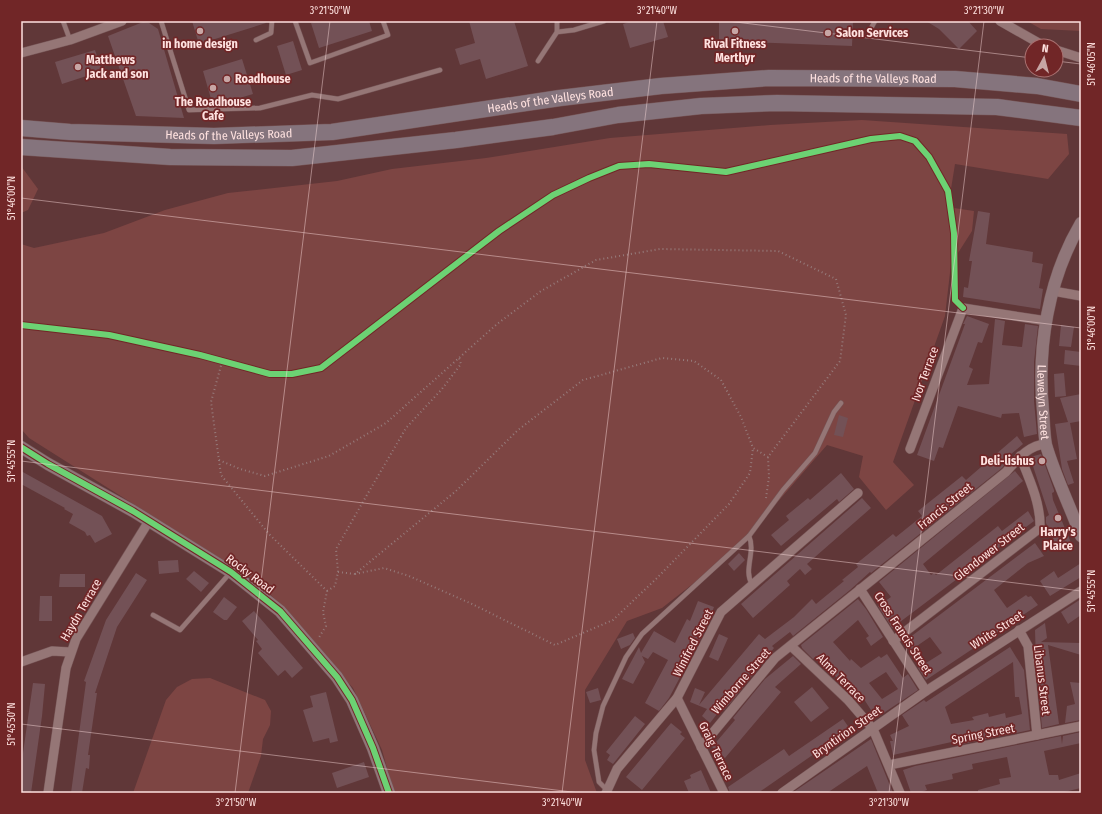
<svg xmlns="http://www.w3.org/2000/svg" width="1102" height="814" viewBox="0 0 1102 814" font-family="'Fira Sans Condensed',sans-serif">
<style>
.green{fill:#7d4543}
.building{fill:#735156;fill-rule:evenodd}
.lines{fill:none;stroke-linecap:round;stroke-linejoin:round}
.lane-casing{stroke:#765556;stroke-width:5.5}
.street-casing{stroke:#765556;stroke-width:10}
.secondary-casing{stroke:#765556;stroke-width:13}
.highway-casing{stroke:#765556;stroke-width:17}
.path{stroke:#967b7b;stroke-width:2;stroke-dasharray:1 3;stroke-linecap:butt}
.lane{stroke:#957676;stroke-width:4.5}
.street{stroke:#957676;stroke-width:9}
.secondary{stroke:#907679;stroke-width:12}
.highway{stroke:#85747d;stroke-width:16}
.cycleway-casing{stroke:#712627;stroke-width:8}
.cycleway{stroke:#6cd273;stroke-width:6}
.ticks{fill:none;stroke:#fee1df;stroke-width:1;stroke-opacity:0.45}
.poi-dot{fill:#c7a6a5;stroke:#712627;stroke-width:1.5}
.labels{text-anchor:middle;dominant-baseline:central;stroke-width:3.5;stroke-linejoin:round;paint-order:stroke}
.poi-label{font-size:12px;font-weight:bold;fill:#fee1df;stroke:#712627}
.street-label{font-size:12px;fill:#fee1df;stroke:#712627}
.neatline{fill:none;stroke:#fee1df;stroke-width:1.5}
.ticks-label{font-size:10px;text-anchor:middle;fill:#fee1df}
</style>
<rect width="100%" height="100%" fill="#603738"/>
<g class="green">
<path d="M 1027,21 L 1081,21 L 1081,31 L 1041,29 Z"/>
<path d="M 862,120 L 1067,134 L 1069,154 L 1048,179 L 955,164 L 951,189 L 954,208 L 974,211 L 972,231 L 951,264 L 945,316 L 893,462 L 914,485 L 886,510 L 859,477 L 863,456 L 827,445 L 735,551 L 662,608 L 627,621 L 585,690 L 585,760 L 597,793 L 394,793 L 382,750 L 353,688 L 263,586 L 29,438 L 21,429 L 21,244 L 34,248 L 104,233 L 165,210 L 228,193 L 337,181 L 392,169 L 486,158 L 610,138 L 770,125 Z"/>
<path d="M 21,166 L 38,189 L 28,210 L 21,213 Z"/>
<path d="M 210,678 L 265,700 L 271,711 L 270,725 L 263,739 L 261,756 L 248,793 L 133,793 L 166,700 L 177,687 L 192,679 Z"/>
</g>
<g class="building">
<path d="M 192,21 L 265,21 L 266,23 L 199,44 Z"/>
<path d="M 317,21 L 369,21 L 372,31 L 319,48 L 311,23 Z"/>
<path d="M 469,21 L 514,21 L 528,66 L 486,79 L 480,59 L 460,65 L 455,49 L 475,43 Z"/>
<path d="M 632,21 L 663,21 L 668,37 L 630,48 L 623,24 Z"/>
<path d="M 719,21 L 853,21 L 852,46 L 719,41 Z"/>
<path d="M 926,21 L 968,21 L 977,31 L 959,49 L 939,29 Z"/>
<path d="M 143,22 L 149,23 L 158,29 L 184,118 L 136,116 L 108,36 Z"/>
<path d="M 293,41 L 302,70 L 286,75 L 277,46 Z"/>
<path d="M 95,50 L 102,71 L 62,84 L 55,62 Z"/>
<path d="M 242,59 L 253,94 L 213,106 L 203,71 Z"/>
<path d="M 978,211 L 990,213 L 986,244 L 1033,252 L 1032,262 L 1043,264 L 1039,288 L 1043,289 L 1040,309 L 963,297 L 964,287 L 968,288 L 972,261 L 969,261 Z"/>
<path d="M 967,316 L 989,324 L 982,343 L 978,342 L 969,367 L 973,369 L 967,385 L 989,384 L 995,319 L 1005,321 L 1002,345 L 1022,347 L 1025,324 L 1038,326 L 1034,362 L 1034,401 L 1037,434 L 1024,437 L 1019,413 L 1002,414 L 1001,418 L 958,406 L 943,448 L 939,447 L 934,461 L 917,455 L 965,324 L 963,324 Z"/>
<path d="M 1061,325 L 1074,327 L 1071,347 L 1059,346 Z"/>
<path d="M 1065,350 L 1081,352 L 1081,366 L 1064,364 Z"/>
<path d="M 1064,373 L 1066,396 L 1055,397 L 1054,374 Z"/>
<path d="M 1081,394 L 1081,421 L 1070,423 L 1077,459 L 1067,461 L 1074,483 L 1068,485 L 1062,469 L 1055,424 L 1068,422 L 1060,398 Z"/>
<path d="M 839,415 L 848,418 L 843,437 L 834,435 Z"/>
<path d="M 1017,436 L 1023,444 L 997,466 L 1006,463 L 1002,468 L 871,573 L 870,572 L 850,590 L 793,636 L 790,632 L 772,646 L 774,648 L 732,701 L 724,710 L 721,709 L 710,723 L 702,716 L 707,709 L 690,702 L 695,688 L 705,692 L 699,705 L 759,634 L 765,639 L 794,617 L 812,599 L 816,604 L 844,581 L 842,580 L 858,567 L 856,564 L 893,534 L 896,537 L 922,516 L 918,511 L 962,476 L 966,480 Z"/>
<path d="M 1041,454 L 1054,490 L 1054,492 L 1052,493 L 1053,500 L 1072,545 L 1060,550 L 1058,550 L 1046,523 L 1046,517 L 1049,515 L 1030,457 Z"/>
<path d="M 21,471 L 102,516 L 112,534 L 95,543 L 90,535 L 87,536 L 85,532 L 69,523 L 73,514 L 64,509 L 65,508 L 21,484 Z"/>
<path d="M 1015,471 L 1023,481 L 923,564 L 931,575 L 934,573 L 936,575 L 998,526 L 1002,531 L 1028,511 L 1034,521 L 892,628 L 878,606 L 891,597 L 879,582 Z"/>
<path d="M 841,473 L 854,489 L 839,502 L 837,499 L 781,546 L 771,535 L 789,520 L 786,516 L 808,498 L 810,500 Z"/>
<path d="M 862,498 L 871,508 L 807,564 L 812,569 L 805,575 L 800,569 L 787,581 L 790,585 L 753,618 L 741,604 Z"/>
<path d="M 1035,543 L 1044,556 L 1028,563 L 994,590 L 1007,608 L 1026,595 L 1028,597 L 1031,596 L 1038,605 L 926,680 L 918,668 L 942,653 L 930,637 L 911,650 L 905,641 Z"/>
<path d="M 739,553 L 745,560 L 734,571 L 728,564 Z"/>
<path d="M 178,560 L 179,572 L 159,574 L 158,561 Z"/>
<path d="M 1081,563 L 1081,577 L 1050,596 L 1040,581 L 1054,571 L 1058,578 Z"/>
<path d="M 194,571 L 209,583 L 201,592 L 186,579 Z"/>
<path d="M 136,573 L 147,580 L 117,627 L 95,693 L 97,693 L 88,755 L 90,755 L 89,769 L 86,768 L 82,793 L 71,793 L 86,682 L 84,681 L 106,620 Z"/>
<path d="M 60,574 L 85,574 L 85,587 L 59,587 Z"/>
<path d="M 40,596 L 52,596 L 52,621 L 39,621 Z"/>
<path d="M 224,597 L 237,607 L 227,620 L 224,620 L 213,612 Z"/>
<path d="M 858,599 L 866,609 L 883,637 L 871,646 L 866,638 L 869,636 L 858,620 L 833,642 L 850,661 L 851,659 L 861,668 L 879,656 L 881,658 L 887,654 L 903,678 L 908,674 L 918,690 L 876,718 L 862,696 L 858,700 L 816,656 L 813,659 L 802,648 L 801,645 ZM 886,672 L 898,689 L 882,699 L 869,683 Z"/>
<path d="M 1081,599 L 1081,615 L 1068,624 L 1061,612 Z"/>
<path d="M 698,601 L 714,607 L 705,630 L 669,698 L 659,711 L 645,703 L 668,660 L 653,652 L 648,659 L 642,656 L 645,662 L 633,684 L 622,679 L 639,647 L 641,653 L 654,631 L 675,643 L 687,619 L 690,621 Z"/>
<path d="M 254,611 L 303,668 L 292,678 L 285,670 L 278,676 L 258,653 L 262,649 L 256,641 L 258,640 L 242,621 Z"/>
<path d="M 1045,623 L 1047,638 L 1041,642 L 1081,643 L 1081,655 L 1048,645 L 1059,724 L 1042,728 L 1036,663 L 1035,630 Z"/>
<path d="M 633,633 L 635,638 L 630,645 L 621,649 L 617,639 Z"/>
<path d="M 719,634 L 728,638 L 718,661 L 709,657 Z"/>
<path d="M 1010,647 L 1024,670 L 1030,730 L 957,745 L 956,741 L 893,755 L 890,741 L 893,741 L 890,735 L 909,726 L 902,715 L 924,700 L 926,702 ZM 1013,662 L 1015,697 L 1019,697 L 1022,714 L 1006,718 L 1005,713 L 989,717 L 988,713 L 972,717 L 974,720 L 951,724 L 945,707 Z"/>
<path d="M 793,656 L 801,664 L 775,687 L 781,692 L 725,758 L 712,747 L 735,720 L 733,718 L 765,679 Z"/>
<path d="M 1070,682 L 1081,683 L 1081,720 L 1065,723 L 1067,706 L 1075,704 Z"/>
<path d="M 33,683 L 45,684 L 42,716 L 31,793 L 21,793 L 21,767 Z"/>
<path d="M 812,687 L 829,708 L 811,722 L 794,702 Z"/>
<path d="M 598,688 L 601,700 L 590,703 L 586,692 Z"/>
<path d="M 326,692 L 338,741 L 330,743 L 329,738 L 313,742 L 303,710 L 313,707 L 310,696 Z"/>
<path d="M 635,716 L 645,724 L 613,764 L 607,760 L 610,755 L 606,752 Z"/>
<path d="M 843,719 L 850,729 L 758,793 L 730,793 L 728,787 L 784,749 L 789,756 Z"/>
<path d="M 671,723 L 682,732 L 680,734 L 685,738 L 642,790 L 626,777 Z"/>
<path d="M 1081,732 L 1081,743 L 1044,751 L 1049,775 L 1058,775 L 1059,780 L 1081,773 L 1081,788 L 1060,793 L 978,793 L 978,790 L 1000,784 L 999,779 L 1011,777 L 1007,757 L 972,764 L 973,769 L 952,774 L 953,779 L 925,785 L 927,790 L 919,793 L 911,793 L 903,770 L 915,766 L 1061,736 L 1062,744 L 1063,736 Z"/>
<path d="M 871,739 L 893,793 L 878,793 L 867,766 L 827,793 L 792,793 Z"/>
<path d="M 364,762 L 369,777 L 337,788 L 332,773 Z"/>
<path d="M 701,770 L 711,793 L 689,793 L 684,781 L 691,778 L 690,775 Z"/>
</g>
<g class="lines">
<g class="lane-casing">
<g id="lane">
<path d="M 63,21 L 70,40"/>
<path d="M 161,21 L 189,110 L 260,108 L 312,95 L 338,99 L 440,70"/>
<path d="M 295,21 L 310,63 L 388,35 L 383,21"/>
<path d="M 557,32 L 574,30 L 604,21"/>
<path d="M 869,32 L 875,21"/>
<path d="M 256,40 L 271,33 L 272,21"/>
<path d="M 538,61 L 557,32 L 557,21"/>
<path d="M 749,536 C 756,552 743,570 752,584"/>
<path d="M 153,615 L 180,630 L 230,573"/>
<path d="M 607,790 L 599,782 L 594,750 L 596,733 L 603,706 L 626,657 L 642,634 L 749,536 L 783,490 L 815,453 L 834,412 L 841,403"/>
</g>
</g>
<g class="street-casing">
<g id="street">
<path d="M 1000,21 L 1044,46"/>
<path d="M 1056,50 L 1081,58"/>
<path d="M 21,53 L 70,40 L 122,21"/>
<path d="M 1053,291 L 1081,296"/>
<path d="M 910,449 L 963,308 L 1047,321"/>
<path d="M 860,589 L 926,691"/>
<path d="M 1019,630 L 1028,646 L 1037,735"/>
<path d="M 893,641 L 1040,528 C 1041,504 1029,478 1020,456"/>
<path d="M 791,646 L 848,700 L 873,729 L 900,793"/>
<path d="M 21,662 L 52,651 L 70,652"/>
<path d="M 677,698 L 724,793"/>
<path d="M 701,747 L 775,658 L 1006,472 C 1017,460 1028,445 1046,444"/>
<path d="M 889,765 L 1081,726"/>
<path d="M 48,793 L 66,668 L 76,639 L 149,521"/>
<path d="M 606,793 L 617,769 L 677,698 L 721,612 L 858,493"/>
<path d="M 782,793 L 926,691 L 1081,591"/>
</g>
</g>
<g class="secondary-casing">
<g id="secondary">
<path id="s1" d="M 1081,223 C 1048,279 1037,347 1043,411 C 1044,422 1044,435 1046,445 C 1055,476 1070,506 1081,536"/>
<path d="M 21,447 L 48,464 L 133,511 L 231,572 L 280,611 L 337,677 L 352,700 L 373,748 L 389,793"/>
</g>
</g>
<g class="highway-casing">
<g id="highway">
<path id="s2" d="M 21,128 L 70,132 L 214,136 L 332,132 L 560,98 L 661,86 L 769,78 L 955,79 L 1037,86 L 1081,94"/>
<path d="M 21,147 L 170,157 L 292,158 L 456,140 L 553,127 L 618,115 L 701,106 L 777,103 L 997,107 L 1081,118"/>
</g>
</g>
<g class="path">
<path d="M 222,362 L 211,402 L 221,475 L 269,534 L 327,591 L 323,612 L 326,626 L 318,639"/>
<path d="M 219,460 L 240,469 L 265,476 L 329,456 L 386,423 L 497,324 L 541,291 L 596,260 L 660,249 L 778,251 L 836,279 L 846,315 L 840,361 L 768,457 L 769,477 L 766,498"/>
<path d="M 338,572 L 355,574 L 456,491 L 518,430 L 583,380 L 662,358 L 694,361 L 721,380 L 741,417 L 753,448 L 768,457"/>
<path d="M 355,574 L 384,568 L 409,576 L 472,604 L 555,645 L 613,620 L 657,578 L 729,504 L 750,473 L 753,448"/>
<path d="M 327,591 L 335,586 L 338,572 L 336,549 L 364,500 L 406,428 L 442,389 L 461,364 L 459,358"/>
</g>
<use href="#lane" class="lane"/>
<use href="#street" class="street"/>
<use href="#secondary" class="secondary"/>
<use href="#highway" class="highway"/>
<g class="cycleway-casing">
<g id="cycleway">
<path d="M 21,325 L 109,335 L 200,355 L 270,374 L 292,374 L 321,368 L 499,231 L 553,195 L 589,178 L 619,166 L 649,164 L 726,172 L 871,139 L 900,136 L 915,141 L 929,157 L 948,191 L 954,233 L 955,300 L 963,308"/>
<path d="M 21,447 L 48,464 L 133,511 L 231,572 L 280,611 L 337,677 L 352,700 L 373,748 L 389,793"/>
</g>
</g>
<use href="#cycleway" class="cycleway"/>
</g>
<path class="ticks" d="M 727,21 L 1032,58M 1056,61 L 1081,64M 21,198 L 1081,328M 21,461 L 1081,591M 21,724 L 580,793M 235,793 L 330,21M 562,793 L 657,21M 889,793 L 984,21"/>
<g class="poi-dot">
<circle cx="200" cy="31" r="4"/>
<circle cx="735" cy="31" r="4"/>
<circle cx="828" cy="33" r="4"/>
<circle cx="78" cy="67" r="4"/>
<circle cx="227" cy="79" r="4"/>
<circle cx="213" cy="88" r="4"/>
<circle cx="1042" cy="461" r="4"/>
<circle cx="1058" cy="518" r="4"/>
</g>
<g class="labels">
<g class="poi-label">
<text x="836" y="33" text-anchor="start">Salon Services</text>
<text x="200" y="44">in home design</text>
<text x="735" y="44">Rival Fitness<tspan x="735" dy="14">Merthyr</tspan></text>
<text x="86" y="60" text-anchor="start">Matthews<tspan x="86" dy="14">Jack and son</tspan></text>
<text x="235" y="79" text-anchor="start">Roadhouse</text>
<text x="213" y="102">The Roadhouse<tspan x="213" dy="14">Cafe</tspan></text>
<text x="1034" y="461" text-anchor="end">Deli-lishus</text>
<text x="1058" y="532">Harry's<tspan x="1058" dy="14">Plaice</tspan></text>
</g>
<g class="street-label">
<text stroke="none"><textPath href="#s2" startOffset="856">Heads of the Valleys Road</textPath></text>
<text stroke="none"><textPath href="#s2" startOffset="532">Heads of the Valleys Road</textPath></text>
<text stroke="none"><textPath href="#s2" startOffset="208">Heads of the Valleys Road</textPath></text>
<text transform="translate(925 374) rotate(-70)">Ivor Terrace</text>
<text stroke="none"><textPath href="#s1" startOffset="186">Llewelyn Street</textPath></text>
<text transform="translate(945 506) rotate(-39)">Francis Street</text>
<text transform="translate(989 552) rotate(-38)">Glendower Street</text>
<text transform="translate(250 574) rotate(37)">Rocky Road</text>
<text transform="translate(81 610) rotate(-60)">Haydn Terrace</text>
<text transform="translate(997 630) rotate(-33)">White Street</text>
<text transform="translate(903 633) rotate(57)">Cross Francis Street</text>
<text transform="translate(693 643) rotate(-63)">Winifred Street</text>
<text transform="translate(841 678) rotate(45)">Alma Terrace</text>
<text transform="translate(1042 680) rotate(83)">Libanus Street</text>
<text transform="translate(741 681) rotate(-49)">Wimborne Street</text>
<text transform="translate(847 732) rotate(-35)">Bryntirion Street</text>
<text transform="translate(983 734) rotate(-11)">Spring Street</text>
<text transform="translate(716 751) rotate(64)">Graig Terrace</text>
</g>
</g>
<rect width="1102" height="814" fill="none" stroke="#712627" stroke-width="44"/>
<g transform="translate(1044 58) rotate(7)"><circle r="19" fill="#712627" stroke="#a97171"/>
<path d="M0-3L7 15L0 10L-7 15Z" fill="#c7a6a5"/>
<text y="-6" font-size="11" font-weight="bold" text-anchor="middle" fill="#fee1df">N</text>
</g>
<rect x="22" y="22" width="1058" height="770" class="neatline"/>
<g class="ticks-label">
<text x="330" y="14">3°21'50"W</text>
<text x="657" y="14">3°21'40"W</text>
<text x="984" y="14">3°21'30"W</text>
<text transform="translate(1091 64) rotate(-90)" y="4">51°46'05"N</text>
<text transform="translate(11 198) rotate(-90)" y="4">51°46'00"N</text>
<text transform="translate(1091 328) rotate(-90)" y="4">51°46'00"N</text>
<text transform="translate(11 461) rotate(-90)" y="4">51°45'55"N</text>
<text transform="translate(1091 591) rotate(-90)" y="4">51°45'55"N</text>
<text transform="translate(11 724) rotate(-90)" y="4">51°45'50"N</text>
<text x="236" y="806">3°21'50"W</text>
<text x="562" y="806">3°21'40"W</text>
<text x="889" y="806">3°21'30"W</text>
</g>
</svg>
